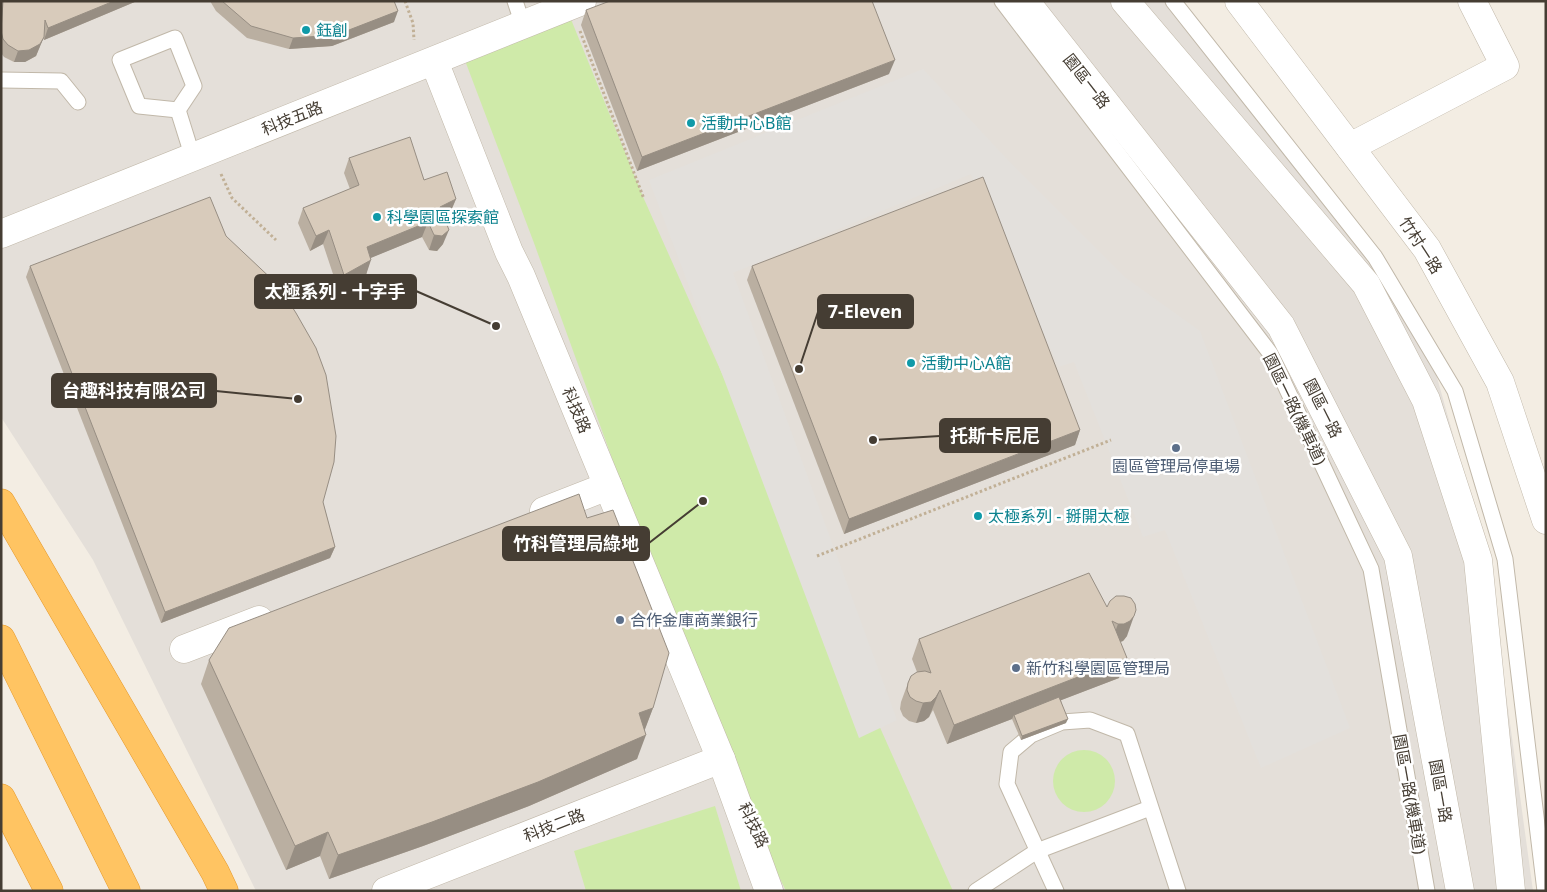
<svg xmlns="http://www.w3.org/2000/svg" width="1547" height="892" viewBox="0 0 1547 892" font-family="'Noto Sans','Noto Sans TC',sans-serif">
<style>
.industrial{fill:#e4dfd9}
.green{fill:#cfeaa9}
.parking{fill:#e3e0dc}
.lines{fill:none;stroke-linecap:round;stroke-linejoin:round}
.service-casing{stroke:#c1b8a9;stroke-width:17}
.minor-casing{stroke:#c1b8a9;stroke-width:29}
.tertiary-casing{stroke:#c1b8a9;stroke-width:29}
.motorway-casing{stroke:#e5992b;stroke-width:29}
.path{stroke:#c1b096;stroke-width:3;stroke-dasharray:2.5 2.5;stroke-linecap:butt}
.service{stroke:#fff;stroke-width:15}
.minor{stroke:#fff;stroke-width:28}
.tertiary{stroke:#fff;stroke-width:28}
.motorway{stroke:#ffc462;stroke-width:28}
.wall{fill:#baafa1}
.shaded-wall{fill:#978e83}
.building{fill:#d8cbbb;stroke:#978e83}
.culture-dot{fill:#0f9aa8;stroke:#fff;stroke-width:2}
.service-dot{fill:#5c6f8a;stroke:#fff;stroke-width:2}
.labels{text-anchor:middle;dominant-baseline:central;stroke-width:5;stroke-linejoin:round;paint-order:stroke}
.culture-label{font-size:16px;fill:#0d838f;stroke:#fff;text-anchor:start}
.street-label{font-size:16px;fill:#453d33;stroke:#fff}
.service-label{font-size:16px;fill:#4e5e75;stroke:#fff;text-anchor:start}
.leader{fill:none;stroke:#453d33;stroke-width:2}
.callout-dot{fill:#453d33;stroke:#fff;stroke-width:2}
.callout{fill:#453d33;stroke:#453d33;stroke-width:2}
.callout-label{font-size:18px;text-anchor:middle;font-weight:bold;fill:#fff}
</style>
<rect width="100%" height="100%" fill="#f3ede3"/>
<path class="industrial" d="M 1,1 L 1174,1 L 1287,142 L 1427,342 L 1487,555 L 1533,891 L 256,891 L 93,560 L 1,417 Z"/>
<g class="green">
<path d="M 566,7 L 644,199 L 953,891 L 786,891 L 721,759 L 534,243 L 461,50 Z"/>
<circle cx="1084" cy="781" r="31"/>
<path d="M 715,806 L 741,891 L 586,891 L 574,851 Z"/>
</g>
<path class="parking" d="M 923,69 L 1006,158 L 1126,278 L 1200,331 L 1350,728 L 1261,768 L 1165,530 L 1143,537 L 1074,362 L 1059,367 L 971,174 L 733,273 L 897,720 L 859,738 L 649,180 Z"/>
<g class="lines">
<g class="service-casing">
<g id="service">
<path d="M 515,1 L 523,25"/>
<path d="M 1002,1 L 1270,353 L 1371,569 L 1427,891"/>
<path d="M 1173,1 L 1375,257 L 1455,391 L 1505,559 L 1545,891"/>
<path d="M 175,38 L 194,86 L 178,110 L 139,106 L 120,60 Z"/>
<path d="M 1,80 L 61,81 L 78,102"/>
<path d="M 178,110 L 193,158"/>
<path d="M 976,891 L 1037,851 L 1150,808"/>
<path d="M 1056,891 L 1007,784 L 1011,752 L 1031,735 L 1062,722 L 1090,720 L 1127,734 L 1178,891"/>
</g>
</g>
<g class="minor-casing">
<g id="minor">
<path d="M 1239,1 L 1427,249 L 1500,382 L 1546,520"/>
<path d="M 434,61 L 509,252 L 521,276 L 721,759 L 769,891"/>
<path d="M 1350,147 L 1505,66 L 1472,1"/>
<path d="M 1,234 L 582,1"/>
<path d="M 544,511 L 608,486"/>
<path d="M 184,649 L 259,620"/>
<path d="M 386,891 L 721,759"/>
</g>
</g>
<g class="tertiary-casing">
<g id="tertiary">
<path d="M 1025,1 L 1281,326 L 1398,556 L 1460,891"/>
<path d="M 1125,1 L 1366,284 L 1426,400 L 1478,560 L 1511,891"/>
</g>
</g>
<g class="motorway-casing">
<g id="motorway">
<path d="M 1,503 L 215,872 L 224,891"/>
<path d="M 1,639 L 126,891"/>
<path d="M 1,798 L 49,891"/>
</g>
</g>
<g class="path">
<path d="M 405,1 L 413,23 L 414,40"/>
<path d="M 580,31 L 644,199"/>
<path d="M 221,174 L 232,198 L 276,240"/>
<path d="M 817,556 L 1111,440"/>
</g>
<use href="#service" class="service"/>
<use href="#minor" class="minor"/>
<use href="#tertiary" class="tertiary"/>
<use href="#motorway" class="motorway"/>
</g>
<g class="wall">
<path d="M 137,1 L 44,40 L 43,38 L 36,56 L 25,62 L 14,62 L 4,57 L 1,53 L 1,2 Z"/>
<path d="M 210,1 L 394,1 L 394,22 L 332,46 L 289,49 L 247,38 L 216,11 Z"/>
<path d="M 586,10 L 889,74 L 637,171 L 581,25 Z"/>
<path d="M 349,158 L 424,180 L 456,199 L 450,213 L 444,217 L 443,244 L 437,251 L 429,250 L 422,237 L 370,258 L 366,275 L 338,289 L 323,244 L 310,251 L 298,223 L 303,208 L 350,189 L 344,173 Z"/>
<path d="M 30,266 L 323,502 L 335,547 L 330,558 L 161,623 L 26,277 Z"/>
<path d="M 752,266 L 1080,430 L 1075,445 L 844,534 L 747,280 Z"/>
<path d="M 1107,607 L 1127,636 L 1123,641 L 1120,642 L 1119,678 L 1061,700 L 1066,723 L 1021,740 L 1012,719 L 947,744 L 933,710 L 929,717 L 924,721 L 916,723 L 909,721 L 903,716 L 900,709 L 901,702 L 908,683 L 917,672 L 912,659 L 919,639 Z"/>
<path d="M 209,660 L 653,708 L 644,731 L 637,759 L 529,806 L 423,846 L 329,879 L 320,856 L 286,870 L 201,684 Z"/>
</g>
<g class="shaded-wall">
<path d="M 114,1 L 137,1 L 44,40 L 48,28 Z"/>
<path d="M 398,11 L 394,22 L 332,46 L 289,49 L 293,38 Z"/>
<path d="M 44,37 L 36,56 L 25,62 L 14,62 L 18,51 Z"/>
<path d="M 895,60 L 889,74 L 637,171 L 642,157 Z"/>
<path d="M 456,199 L 450,213 L 435,221 L 440,207 Z"/>
<path d="M 428,222 L 422,237 L 361,262 L 367,247 Z"/>
<path d="M 329,230 L 323,244 L 310,251 L 316,236 Z"/>
<path d="M 449,230 L 443,244 L 437,251 L 429,250 L 434,235 Z"/>
<path d="M 371,260 L 366,275 L 338,289 L 344,275 Z"/>
<path d="M 1080,430 L 1075,445 L 844,534 L 849,519 Z"/>
<path d="M 335,547 L 330,558 L 161,623 L 165,612 Z"/>
<path d="M 1134,616 L 1127,636 L 1123,641 L 1117,643 L 1111,643 L 1118,624 Z"/>
<path d="M 1127,658 L 1119,678 L 1015,718 L 1014,715 L 1012,719 L 947,744 L 954,725 Z"/>
<path d="M 940,690 L 929,717 L 924,721 L 916,723 L 923,703 Z"/>
<path d="M 653,708 L 644,732 L 639,713 Z"/>
<path d="M 1068,719 L 1066,723 L 1021,740 L 1022,736 Z"/>
<path d="M 646,735 L 637,759 L 529,806 L 423,846 L 329,879 L 338,855 Z"/>
<path d="M 328,832 L 320,856 L 286,870 L 295,846 Z"/>
</g>
<g class="building">
<path d="M 3,1 L 114,1 L 48,28 L 45,20 L 44,37 L 40,44 L 29,50 L 18,51 L 8,45 L 3,39 L 1,31 Z"/>
<path d="M 222,1 L 394,1 L 398,11 L 336,35 L 293,38 L 251,26 Z"/>
<path d="M 610,1 L 872,1 L 895,60 L 642,157 L 586,10 Z"/>
<path d="M 410,137 L 424,180 L 447,172 L 456,199 L 440,207 L 449,230 L 442,236 L 434,235 L 428,222 L 367,247 L 371,260 L 344,275 L 329,230 L 316,236 L 303,208 L 359,185 L 349,158 Z"/>
<path d="M 983,177 L 1080,430 L 849,519 L 752,266 Z"/>
<path d="M 210,197 L 226,236 L 278,285 L 296,313 L 316,348 L 326,375 L 336,436 L 334,462 L 323,502 L 335,547 L 165,612 L 30,266 Z"/>
<path d="M 579,494 L 587,518 L 613,510 L 669,653 L 653,708 L 639,713 L 646,735 L 538,782 L 432,822 L 338,855 L 328,832 L 295,846 L 209,660 L 229,628 Z"/>
<path d="M 1089,573 L 1107,607 L 1110,601 L 1116,596 L 1124,596 L 1131,598 L 1135,604 L 1136,610 L 1134,616 L 1130,621 L 1124,624 L 1118,624 L 1112,621 L 1127,658 L 954,725 L 940,690 L 936,697 L 931,702 L 923,703 L 916,701 L 910,697 L 907,690 L 908,683 L 911,676 L 917,672 L 925,671 L 931,673 L 919,639 Z"/>
<path d="M 1059,697 L 1068,719 L 1022,736 L 1014,715 Z"/>
</g>
<g class="culture-dot">
<circle cx="306" cy="30" r="5"/>
<circle cx="691" cy="123" r="5"/>
<circle cx="377" cy="217" r="5"/>
<circle cx="911" cy="363" r="5"/>
<circle cx="978" cy="516" r="5"/>
</g>
<g class="service-dot">
<circle cx="1176" cy="448" r="5"/>
<circle cx="620" cy="620" r="5"/>
<circle cx="1016" cy="668" r="5"/>
</g>
<g class="labels">
<g class="culture-label">
<text x="316" y="30">鈺創</text>
<text x="701" y="123">活動中心B館</text>
<text x="387" y="217">科學園區探索館</text>
<text x="921" y="363">活動中心A館</text>
<text x="988" y="516">太極系列 - 掰開太極</text>
</g>
<g class="street-label">
<text transform="translate(1087 81) rotate(52)">園區一路</text>
<text transform="translate(292 118) rotate(-22)">科技五路</text>
<text transform="translate(1421 245) rotate(57)">竹村一路</text>
<text transform="translate(1323 408) rotate(63)">園區一路</text>
<text transform="translate(1295 409) rotate(64)">園區一路(機車道)</text>
<text transform="translate(577 410) rotate(67)">科技路</text>
<text transform="translate(1441 791) rotate(80)">園區一路</text>
<text transform="translate(1410 794) rotate(80)">園區一路(機車道)</text>
<text transform="translate(554 825) rotate(-21)">科技二路</text>
<text transform="translate(754 825) rotate(64)">科技路</text>
</g>
<g class="service-label">
<text x="1176" y="466" text-anchor="middle">園區管理局停車場</text>
<text x="630" y="620">合作金庫商業銀行</text>
<text x="1026" y="668">新竹科學園區管理局</text>
</g>
</g>
<path class="leader" d="M496 326L416 291M799 369L818 312M298 399L216 391M873 440L940 436M703 501L649 543"/>
<g class="callout-dot">
<circle cx="496" cy="326" r="5"/>
<circle cx="799" cy="369" r="5"/>
<circle cx="298" cy="399" r="5"/>
<circle cx="873" cy="440" r="5"/>
<circle cx="703" cy="501" r="5"/>
</g>
<g class="callout">
<rect x="255" y="275" width="161" height="33" rx="5"/>
<rect x="818" y="295" width="95" height="33" rx="5"/>
<rect x="52" y="374" width="164" height="33" rx="5"/>
<rect x="940" y="419" width="110" height="33" rx="5"/>
<rect x="503" y="527" width="146" height="33" rx="5"/>
</g>
<g class="callout-label">
<text x="335" y="298">太極系列 - 十字手</text>
<text x="865" y="318">7-Eleven</text>
<text x="134" y="397">台趣科技有限公司</text>
<text x="995" y="442">托斯卡尼尼</text>
<text x="576" y="550">竹科管理局綠地</text>
</g>
<rect width="1547" height="892" fill="none" stroke="#453d33" stroke-width="5"/>
</svg>
